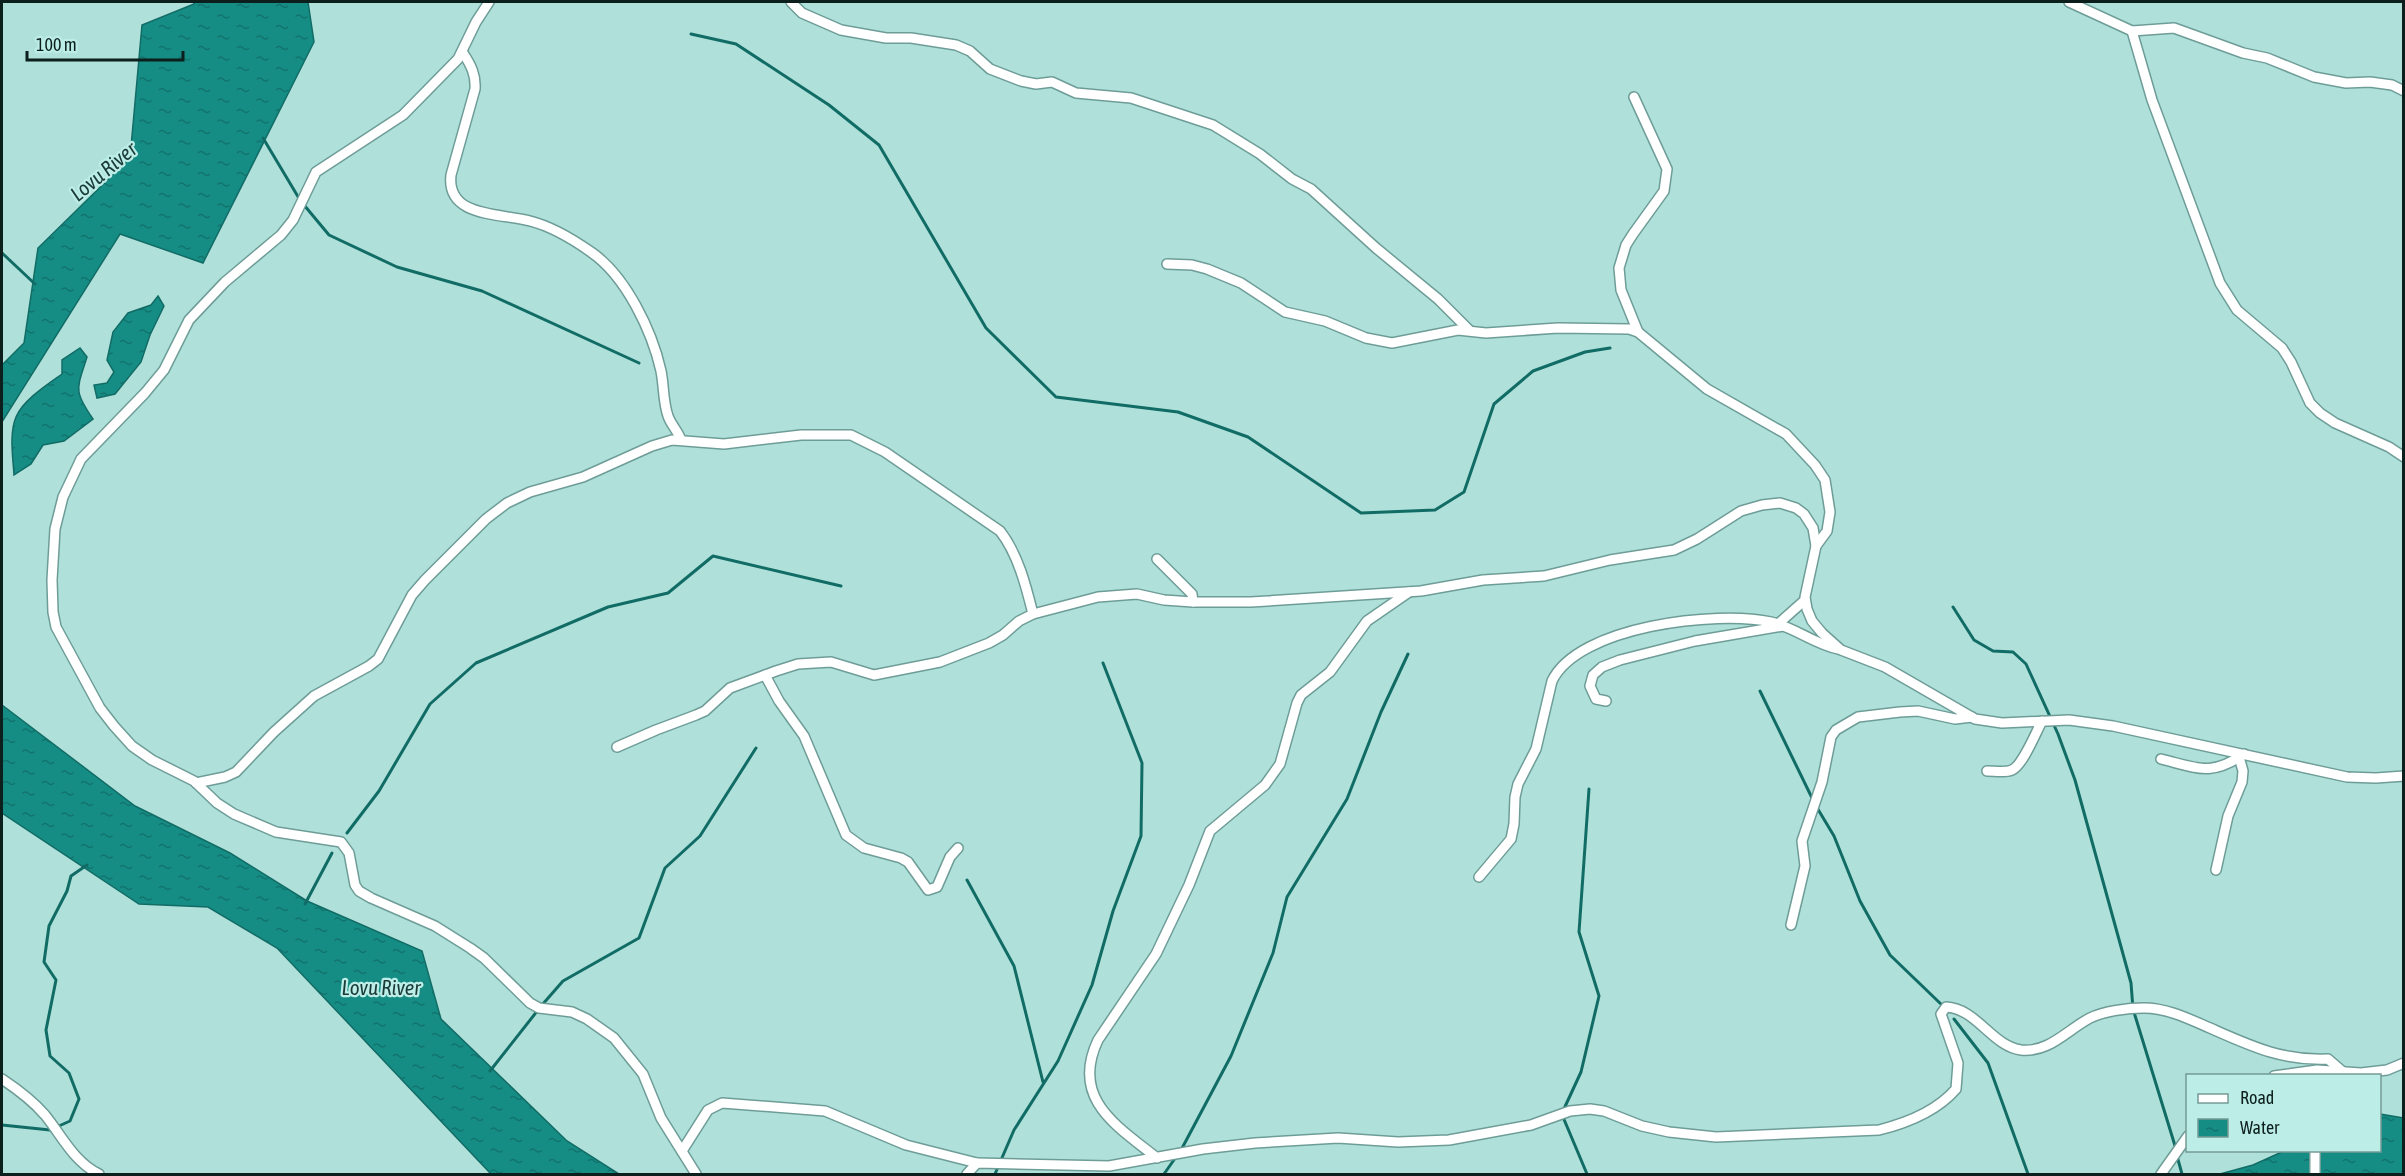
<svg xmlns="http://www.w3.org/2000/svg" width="2405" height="1176" viewBox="0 0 2405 1176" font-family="'Asap Condensed',sans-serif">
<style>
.water{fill:url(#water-ripples);stroke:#126c66;stroke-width:1.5}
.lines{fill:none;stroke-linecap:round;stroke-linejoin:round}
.stream{stroke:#126c66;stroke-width:3}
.minor-casing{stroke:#6e9d98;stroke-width:12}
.minor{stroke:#fff;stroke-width:9}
.labels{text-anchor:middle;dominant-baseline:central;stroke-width:4.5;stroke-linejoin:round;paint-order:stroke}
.water-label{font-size:21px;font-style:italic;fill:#1a3b38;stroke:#bcede7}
</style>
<defs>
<pattern id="water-ripples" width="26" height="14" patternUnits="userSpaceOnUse" patternTransform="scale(1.5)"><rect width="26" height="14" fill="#158d85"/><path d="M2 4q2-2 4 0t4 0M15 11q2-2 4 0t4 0" fill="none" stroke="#12736c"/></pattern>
</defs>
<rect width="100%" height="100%" fill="#afe0da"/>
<g class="water">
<path d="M 194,2 L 308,2 L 314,42 L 203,263 L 120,234 L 2,422 L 2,365 L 24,343 L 38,248 L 130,158 L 142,25 L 194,4 Z"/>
<path d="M 158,296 L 164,306 L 150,335 L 141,362 L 115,394 L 97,398 L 94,385 L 107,383 L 114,372 L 107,360 L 113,332 L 128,313 L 151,305 Z"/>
<path d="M 80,348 L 87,357 C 77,389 73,390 93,419 L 64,441 L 43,445 L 31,464 L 14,475 C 13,457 9,434 16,417 C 23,400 48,384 62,374 L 62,360 Z"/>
<path d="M 2,705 L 135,806 L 230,853 L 307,901 L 422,951 L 441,1019 L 567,1141 L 619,1174 L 491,1174 L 277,948 L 208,907 L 139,904 L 2,813 Z"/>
<path d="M 2380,1114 L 2403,1118 L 2403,1174 L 2220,1174 L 2253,1165 L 2284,1151 L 2380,1150 Z"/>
</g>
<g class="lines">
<g class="stream">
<path d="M 691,34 L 736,44 L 829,105 L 879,145 L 986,328 L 1056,397 L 1178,412 L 1248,437 L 1361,513 L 1435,510 L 1464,492 L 1494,404 L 1533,371 L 1585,352 L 1610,348"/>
<path d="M 263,138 L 300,200"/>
<path d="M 304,205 L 329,235 L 397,267 L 482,291 L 639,363"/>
<path d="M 2,253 L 35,284"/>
<path d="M 1953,607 L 1974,640 L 1993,651 L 2013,652 L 2026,664 L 2058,734 L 2075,780 L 2131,983 L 2133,1009 L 2176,1149"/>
<path d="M 1760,691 L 1813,800"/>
<path d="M 1816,806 L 1834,836 L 1860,901 L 1890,955 L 1943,1006"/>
<path d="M 347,833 L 379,791 L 430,704 L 476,663 L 608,607 L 668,593 L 713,556 L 841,586"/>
<path d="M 967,880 L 1014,966 L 1043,1082"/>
<path d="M 305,904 L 332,853"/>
<path d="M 542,1005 L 563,981 L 639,938 L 665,868 L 700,836 L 756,748"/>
<path d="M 1954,1019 L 1988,1063 L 2028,1174"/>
<path d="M 490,1071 L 538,1010"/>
<path d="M 1563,1111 L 1581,1072 L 1599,996 L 1579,932 L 1589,789"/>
<path d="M 1563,1117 L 1587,1174"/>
<path d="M 2,1125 L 50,1130 L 70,1121 L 79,1099 L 69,1073 L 50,1056 L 46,1030 L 56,980 L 44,962 L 49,926 L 67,891 L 71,876 L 87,865"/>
<path d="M 1180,1152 L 1231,1056 L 1273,953 L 1287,897 L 1347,799 L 1381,712 L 1408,654"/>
<path d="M 2177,1156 L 2182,1174"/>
<path d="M 995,1174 L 1014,1130 L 1058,1061 L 1092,985 L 1113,911 L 1141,836 L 1142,763 L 1103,663"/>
<path d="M 1164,1174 L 1176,1157"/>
</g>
<g class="minor-casing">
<g id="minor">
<path d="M 489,2 L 476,22 L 458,59 L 403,115 L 316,172 L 293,220 L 281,235 L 225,282 L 189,320 L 164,370 L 145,393 L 81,459 L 63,497 L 55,529 L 52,580 L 53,612 L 56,627 L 100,708 L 114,726 L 132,746 L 152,760 L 194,781 L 217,803 L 234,814 L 276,832 L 341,842 L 349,853 L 355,885 L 359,891 L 371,898 L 435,926 L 470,948 L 484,958 L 530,1003 L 539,1008 L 572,1012 L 587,1019 L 614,1038 L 643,1074 L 661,1118 L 696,1174"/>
<path d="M 791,2 L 802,13 L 841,30 L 886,38 L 911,38 L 956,45 L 970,51 L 990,69 L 1021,81 L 1036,84 L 1052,82 L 1076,93 L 1131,98 L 1213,125 L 1260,154 L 1292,179 L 1311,189 L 1376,248 L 1438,299 L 1469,330"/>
<path d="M 2069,2 L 2132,31 L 2174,28 L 2243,53 L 2267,58 L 2314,77 L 2346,83 L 2370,82 L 2392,85 L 2404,91"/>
<path d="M 2132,31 L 2152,100 L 2220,283 L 2237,310 L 2282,348 L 2291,362 L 2310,403 L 2320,413 L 2335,423 L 2389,447 L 2404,457"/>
<path d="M 463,53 C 471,65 476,75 475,89 L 451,175 C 446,218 501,213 530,221 C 550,226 574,240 591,252 C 626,276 652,331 661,371 C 664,386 663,402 668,416 C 671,425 678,431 681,440"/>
<path d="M 1634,97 L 1667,169 L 1664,191 L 1633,234 L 1626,245 L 1619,268 L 1621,290 L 1638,332"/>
<path d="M 1167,264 L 1192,265 L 1207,269 L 1241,283 L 1285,312 L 1325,321 L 1366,338 L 1392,343 L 1458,330 L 1486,333 L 1558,328 L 1629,329 L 1638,332 L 1707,389 L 1786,434 L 1815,465 L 1825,480 L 1830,512 L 1827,531 L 1816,546"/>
<path d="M 1157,559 L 1192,594 L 1193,602"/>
<path d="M 1778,624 L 1805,600"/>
<path d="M 765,675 L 779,701 L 804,736 L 846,835 L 864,848 L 901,858 L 908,862 L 928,890 L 937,887 L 950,857 L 958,848"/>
<path d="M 1606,701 L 1596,699 L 1590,686 L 1593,675 L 1602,667 L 1620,660 L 1695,641 L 1783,626"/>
<path d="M 617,747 L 656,730 L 696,715 L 705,711 L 730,688 L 776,671 L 798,664 L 831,662 L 874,675 L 940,662 L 989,643 L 1003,635 L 1019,621 L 1033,614 L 1098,597 L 1137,594 L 1164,600 L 1193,602 L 1251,602 L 1421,591 L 1483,580 L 1544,576 L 1610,560 L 1674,550 L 1697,539 L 1741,511 L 1762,505 L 1780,503 L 1796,508 L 1804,514 L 1813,528 L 1816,546 L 1805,597 L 1807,609 L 1812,621 L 1822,633 L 1841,650 L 1885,667 L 1975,719 L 2002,723 L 2069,720 L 2113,726 L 2347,777 L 2376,778 L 2404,776"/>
<path d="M 2161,759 C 2197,768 2211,777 2244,754"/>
<path d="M 1987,771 C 1995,771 2005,773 2012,770 C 2023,765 2036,732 2042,721"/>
<path d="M 196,783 L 225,777 L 236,772 L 274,732 L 314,696 L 369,666 L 378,659 L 412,595 L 425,580 L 486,519 L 507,503 L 530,492 L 583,477 L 652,446 L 672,440 L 724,444 L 801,435 L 851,435 L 885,452 L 1000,531 C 1018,554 1026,586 1033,614"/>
<path d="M 2216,870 L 2228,816 L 2242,782 L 2243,771 L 2239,757"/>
<path d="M 1479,877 L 1511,839 L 1514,824 L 1515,797 L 1518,784 L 1536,749 L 1552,681 C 1578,626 1717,610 1771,622 C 1794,627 1814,644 1838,649"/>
<path d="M 1791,925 L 1805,866 L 1802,841 L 1822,782 L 1831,737 L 1836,730 L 1858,717 L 1900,712 L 1918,711 L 1955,719 L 1972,717"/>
<path d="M 2274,1076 L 2317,1070 L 2361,1073 L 2387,1070 L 2404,1063"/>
<path d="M 2,1079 C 17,1089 33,1101 45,1115 C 62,1136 74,1162 99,1174"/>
<path d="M 2315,1150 L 2315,1174"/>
<path d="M 682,1151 L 708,1110 L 722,1103 L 825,1111 L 906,1145 L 977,1163"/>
<path d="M 1157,1158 C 1117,1126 1070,1099 1098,1040 L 1156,954 L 1189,885 L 1210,831 L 1265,785 L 1280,764 L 1297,703 L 1301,695 L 1330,672 L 1367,621 L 1409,592"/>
<path d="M 967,1174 L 977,1163 L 1109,1166 L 1203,1149 L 1255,1143 L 1338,1138 L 1398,1142 L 1449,1140 L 1531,1125 L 1570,1111 L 1590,1109 L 1604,1111 L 1642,1126 L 1669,1132 L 1716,1137 L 1879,1130 C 1907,1123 1937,1111 1956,1089 L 1958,1063 L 1941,1014 L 1946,1007 C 1976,1008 1992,1046 2021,1050 C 2049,1053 2067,1030 2090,1018 C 2104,1011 2128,1008 2144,1008 C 2167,1008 2189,1019 2210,1028 C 2251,1046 2282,1061 2328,1059 L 2343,1072"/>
<path d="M 2161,1174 L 2188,1136"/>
</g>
</g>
<use href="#minor" class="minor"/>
</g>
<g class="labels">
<g class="water-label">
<text transform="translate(103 171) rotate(-40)">Lovu River</text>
<text x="381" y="987">Lovu River</text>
</g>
</g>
<rect width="2405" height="1176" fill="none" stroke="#0c1f1d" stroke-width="6"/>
<rect x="2186" y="1074" width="195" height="78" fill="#bcede7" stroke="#769b96" stroke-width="1.5"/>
<rect x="2198" y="1094" width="30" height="9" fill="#ffffff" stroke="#769b96" stroke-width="1.5"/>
<text x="2240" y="1104" font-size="18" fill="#0c1f1d">Road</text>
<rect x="2198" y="1119" width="30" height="18" fill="url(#water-ripples)" stroke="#769b96" stroke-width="1.5"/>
<text x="2240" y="1134" font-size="18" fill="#0c1f1d">Water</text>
<path d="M27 51v9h156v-9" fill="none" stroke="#0c1f1d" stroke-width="3"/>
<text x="36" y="51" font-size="18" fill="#0c1f1d" stroke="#bcede7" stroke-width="4.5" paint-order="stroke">100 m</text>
</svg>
